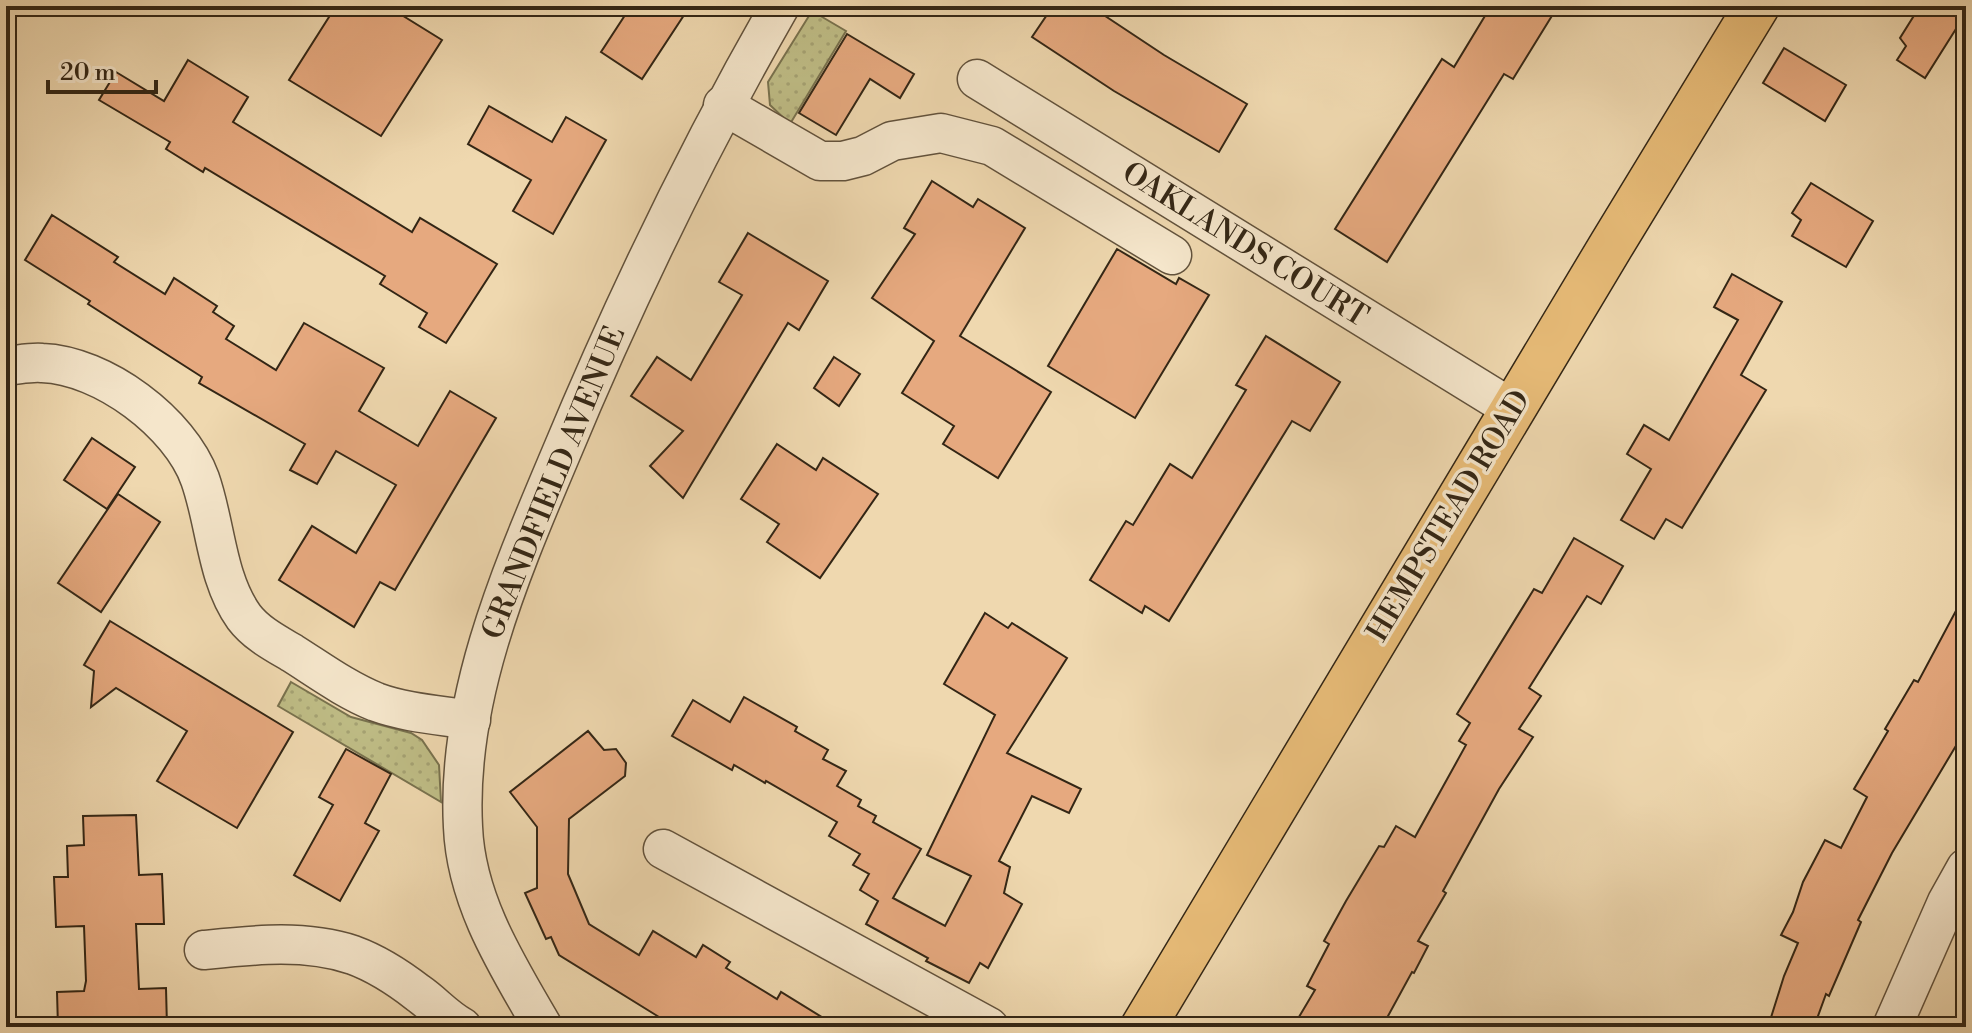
<svg xmlns="http://www.w3.org/2000/svg" width="1972" height="1033" viewBox="0 0 1972 1033" font-family="'Libre Bodoni',serif">
<style>
.grass{fill:url(#grass-dots);stroke:#79724e;stroke-width:2}
.building{fill:#e6a97f;stroke:#332615;stroke-width:2}
.lines{fill:none;stroke-linecap:round;stroke-linejoin:round}
.street-casing{stroke:#62523c;stroke-width:41}
.primary-casing{stroke:#332615;stroke-width:47}
.street{stroke:#f5e6cb;stroke-width:38}
.primary{stroke:#e8bc78;stroke-width:44}
.labels{text-anchor:middle;dominant-baseline:central;stroke-width:7;stroke-linejoin:round;paint-order:stroke}
.street-label{font-size:30px;fill:#332615;stroke:#f5e6cb}
</style>
<defs>
<pattern id="grass-dots" width="8" height="8" patternUnits="userSpaceOnUse" patternTransform="scale(2)"><rect width="8" height="8" fill="#bfbd86"/><path d="M2 2h.1M6 6h.1" fill="none" stroke="#a5a273" stroke-width="1.8" stroke-linecap="round"/></pattern>
</defs>
<rect width="100%" height="100%" fill="#efd8af"/>
<filter id="stains"><feTurbulence type="fractalNoise" baseFrequency=".0025" numOctaves="4"/><feColorMatrix values="0 0 0 0 .2 0 0 0 0 .09 0 0 0 0 .02 0 0 0 .5 -.17"/></filter>
<radialGradient id="worn" r=".72"><stop offset=".6" stop-color="#630" stop-opacity="0"/><stop offset="1" stop-color="#630" stop-opacity=".3"/></radialGradient>
<g class="grass">
<path d="M 812,11 L 846,31 L 790,124 L 770,105 L 768,82 Z"/>
<path d="M 291,682 L 351,717 L 411,733 L 422,740 L 439,765 L 441,802 L 278,706 Z"/>
</g>
<g class="building">
<path d="M 336,6 L 387,6 L 442,40 L 381,136 L 289,80 Z"/>
<path d="M 631,6 L 690,6 L 642,79 L 601,52 Z"/>
<path d="M 1053,6 L 1090,6 L 1164,55 L 1247,104 L 1219,152 L 1114,91 L 1032,37 Z"/>
<path d="M 1491,6 L 1558,6 L 1513,79 L 1504,74 L 1387,262 L 1335,229 L 1442,59 L 1454,67 Z"/>
<path d="M 1920,6 L 1966,6 L 1966,13 L 1925,78 L 1897,60 L 1906,46 L 1900,38 Z"/>
<path d="M 847,34 L 914,74 L 900,98 L 870,79 L 836,135 L 799,113 Z"/>
<path d="M 1784,48 L 1846,85 L 1825,121 L 1763,83 Z"/>
<path d="M 188,60 L 248,97 L 233,122 L 412,232 L 420,218 L 497,264 L 446,343 L 419,327 L 427,313 L 380,284 L 385,276 L 205,168 L 203,172 L 166,149 L 170,142 L 99,100 L 116,72 L 164,101 Z"/>
<path d="M 489,106 L 552,142 L 566,117 L 606,140 L 553,234 L 513,211 L 531,180 L 468,144 Z"/>
<path d="M 932,181 L 973,207 L 978,199 L 1025,228 L 960,336 L 1051,392 L 998,478 L 943,444 L 954,426 L 902,393 L 934,341 L 872,298 L 915,234 L 904,228 Z"/>
<path d="M 1811,183 L 1873,221 L 1846,267 L 1792,236 L 1801,220 L 1792,213 Z"/>
<path d="M 52,215 L 118,257 L 114,262 L 165,294 L 174,278 L 217,306 L 213,312 L 234,326 L 226,339 L 276,370 L 304,323 L 384,368 L 359,411 L 418,446 L 450,391 L 496,418 L 395,590 L 380,582 L 354,627 L 279,580 L 312,526 L 356,553 L 396,485 L 336,451 L 317,484 L 290,470 L 305,444 L 199,383 L 202,377 L 88,304 L 90,301 L 25,260 Z"/>
<path d="M 748,233 L 828,281 L 799,330 L 788,323 L 683,498 L 650,466 L 683,431 L 631,396 L 657,357 L 691,380 L 742,295 L 719,282 Z"/>
<path d="M 1117,249 L 1176,284 L 1179,278 L 1209,295 L 1135,418 L 1048,366 Z"/>
<path d="M 1732,274 L 1782,302 L 1741,375 L 1766,390 L 1682,528 L 1666,519 L 1654,539 L 1621,520 L 1651,469 L 1627,454 L 1644,425 L 1669,440 L 1738,320 L 1714,307 Z"/>
<path d="M 1266,336 L 1340,382 L 1310,431 L 1292,421 L 1169,621 L 1145,606 L 1142,613 L 1090,580 L 1126,521 L 1133,525 L 1170,464 L 1192,478 L 1246,390 L 1236,385 Z"/>
<path d="M 834,357 L 860,374 L 839,406 L 814,388 Z"/>
<path d="M 92,438 L 135,467 L 107,509 L 64,480 Z"/>
<path d="M 777,444 L 816,470 L 823,458 L 878,494 L 820,578 L 767,542 L 779,524 L 741,499 Z"/>
<path d="M 118,494 L 160,522 L 101,612 L 58,583 Z"/>
<path d="M 1574,538 L 1623,566 L 1601,604 L 1587,596 L 1529,688 L 1541,696 L 1519,729 L 1533,737 L 1499,789 L 1443,891 L 1446,893 L 1418,941 L 1428,946 L 1414,973 L 1412,972 L 1382,1027 L 1293,1027 L 1315,990 L 1307,986 L 1329,944 L 1324,941 L 1346,901 L 1379,846 L 1384,847 L 1396,826 L 1415,837 L 1466,745 L 1459,741 L 1470,723 L 1457,714 L 1534,589 L 1542,593 Z"/>
<path d="M 1966,592 L 1966,729 L 1892,853 L 1858,920 L 1861,922 L 1829,996 L 1826,994 L 1814,1027 L 1768,1027 L 1784,976 L 1798,943 L 1781,935 L 1793,912 L 1803,882 L 1825,840 L 1841,848 L 1867,797 L 1854,789 L 1888,731 L 1885,729 L 1914,680 L 1918,682 Z"/>
<path d="M 985,613 L 1008,628 L 1012,623 L 1067,658 L 1007,753 L 1081,789 L 1069,813 L 1032,796 L 999,861 L 1010,867 L 1004,893 L 1022,904 L 988,968 L 980,963 L 969,983 L 926,961 L 928,958 L 866,924 L 878,901 L 860,890 L 869,874 L 853,865 L 860,854 L 829,836 L 837,822 L 766,781 L 765,783 L 734,765 L 732,770 L 672,736 L 693,700 L 730,722 L 744,697 L 797,727 L 795,731 L 828,750 L 823,759 L 846,771 L 837,786 L 861,800 L 858,806 L 876,816 L 873,822 L 921,849 L 893,898 L 945,926 L 971,876 L 927,855 L 995,715 L 944,684 Z"/>
<path d="M 110,621 L 293,732 L 237,828 L 157,781 L 187,731 L 116,688 L 91,707 L 94,671 L 84,665 Z"/>
<path d="M 588,731 L 604,750 L 616,749 L 626,763 L 625,776 L 569,819 L 568,874 L 589,924 L 639,955 L 653,931 L 696,957 L 703,945 L 730,962 L 726,968 L 777,999 L 781,992 L 838,1027 L 653,1027 L 659,1017 L 559,955 L 551,937 L 546,939 L 525,893 L 537,888 L 537,827 L 510,792 Z"/>
<path d="M 346,749 L 391,774 L 365,823 L 379,831 L 340,901 L 294,875 L 333,805 L 319,797 Z"/>
<path d="M 136,815 L 139,875 L 162,874 L 164,924 L 136,924 L 139,989 L 166,988 L 167,1027 L 58,1027 L 57,992 L 84,991 L 86,981 L 84,926 L 56,927 L 54,877 L 68,877 L 67,846 L 84,845 L 83,816 Z"/>
</g>
<g class="lines">
<g class="street-casing">
<g id="street">
<path d="M 977,79 L 1514,410"/>
<path d="M 723,105 L 820,161 L 843,161 L 863,156 L 892,141 L 941,133 L 992,146 L 1172,255"/>
<path d="M 6,366 C 18,365 30,362 42,363 C 103,365 180,423 200,479 C 216,524 216,578 244,617 C 256,633 275,643 292,653 C 319,670 346,690 376,702 C 406,713 439,715 471,720"/>
<path d="M 663,849 L 989,1027"/>
<path d="M 204,950 C 253,945 305,939 353,955 C 375,963 400,979 418,993 C 434,1004 445,1018 462,1027"/>
<path d="M 543,1027 C 507,965 466,901 463,827 C 456,698 511,572 560,456 C 624,302 697,151 780,6"/>
<path d="M 1892,1027 L 1947,902 L 1966,868"/>
</g>
</g>
<g class="primary-casing">
<path id="primary" d="M 1143,1027 L 1612,244 L 1757,6"/>
</g>
<use href="#street" class="street"/>
<use href="#primary" class="primary"/>
</g>
<g class="labels">
<g class="street-label">
<text transform="translate(1245 245) rotate(32)">OAKLANDS COURT</text>
<text transform="translate(554 483) rotate(-68)">GRANDFIELD AVENUE</text>
<text transform="translate(1449 516) rotate(-59)">HEMPSTEAD ROAD</text>
</g>
</g>
<rect width="1972" height="1033" fill="none" stroke="#efd8af" stroke-width="32"/>
<rect x="8" y="8" width="1956" height="1017" fill="none" stroke="#332615" stroke-width="4"/>
<rect x="16" y="16" width="1940" height="1001" fill="none" stroke="#332615" stroke-width="2"/>
<path d="M48 80v12h108v-12" fill="none" stroke="#332615" stroke-width="4"/>
<text x="60" y="80" font-size="24" fill="#332615" stroke="#f5e6cb" stroke-width="6" paint-order="stroke">20 m</text>
<rect width="100%" height="100%" filter="url(#stains)"/>
<rect width="100%" height="100%" fill="url(#worn)"/>
</svg>
